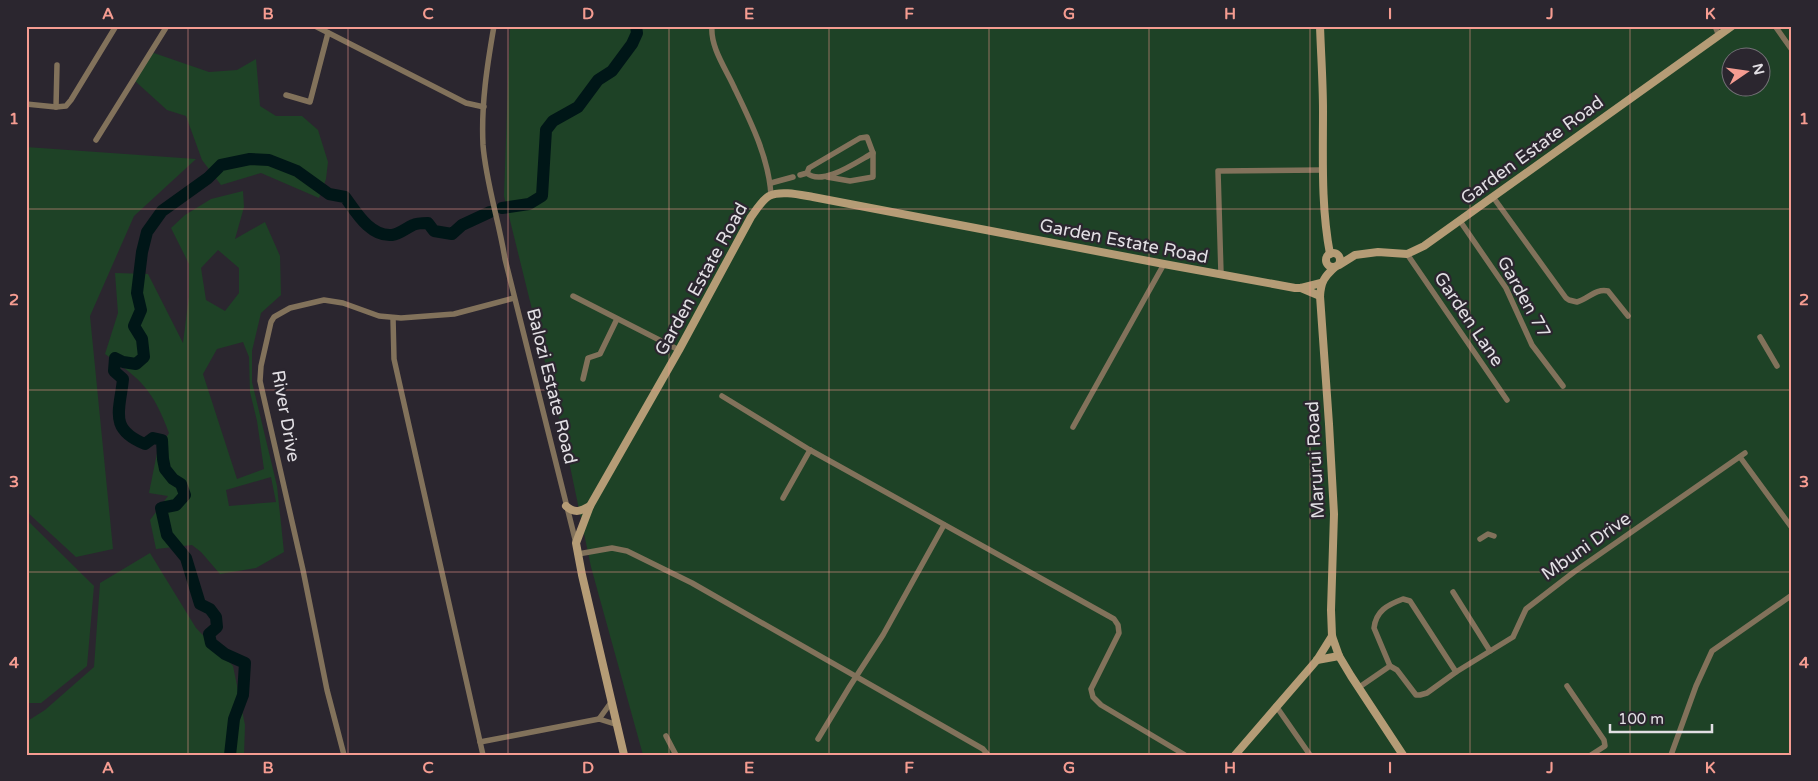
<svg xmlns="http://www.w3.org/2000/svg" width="1818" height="781" viewBox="0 0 1818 781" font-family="'Varela Round',sans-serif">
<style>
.green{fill:#1e4226;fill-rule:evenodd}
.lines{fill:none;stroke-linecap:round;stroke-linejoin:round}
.river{stroke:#001617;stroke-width:12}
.street{stroke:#82725b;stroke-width:5.5}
.secondary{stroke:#b59c76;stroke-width:8}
.grid{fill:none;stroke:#f59c91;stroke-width:1;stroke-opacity:0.55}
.labels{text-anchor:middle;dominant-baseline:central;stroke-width:4.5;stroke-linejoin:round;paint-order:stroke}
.street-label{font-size:18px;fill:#e2dfe4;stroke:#2b262f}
.neatline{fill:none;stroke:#f59c91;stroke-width:2}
.grid-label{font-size:16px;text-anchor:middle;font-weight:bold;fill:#f59c91}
</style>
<rect width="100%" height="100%" fill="#2b262f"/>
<g class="green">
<path d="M 510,26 L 1792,26 L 1792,755 L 643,755 L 591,567 L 566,447 L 504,196 ZM 1730,58 L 1760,58 L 1760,88 L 1730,88 Z"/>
<path d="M 151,52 L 209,72 L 237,70 L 256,59 L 260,106 L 276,116 L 302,116 L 318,130 L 328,162 L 326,179 L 319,198 L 261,173 L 221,185 L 202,160 L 186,116 L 167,110 L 135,81 Z"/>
<path d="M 26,147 L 196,159 L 134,216 L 90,316 L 113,549 L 76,557 L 26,511 Z"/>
<path d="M 243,191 L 244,207 L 235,239 L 265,222 L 280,256 L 281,295 L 261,313 L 252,351 L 252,382 L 277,486 L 284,552 L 256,568 L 220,574 L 201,552 L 192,545 L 156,549 L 150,520 L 168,496 L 149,493 L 157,453 L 169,433 C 153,390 142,380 105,354 L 118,313 L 115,273 L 148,274 L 183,343 L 189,296 L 189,264 L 171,228 L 185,215 L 211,199 ZM 218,250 L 239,268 L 239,293 L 225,311 L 206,300 L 201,268 ZM 243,342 L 249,357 L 250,392 L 257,421 L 264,469 L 237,479 L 203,374 L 217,349 ZM 271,477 L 276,502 L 229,506 L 226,490 Z"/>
<path d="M 26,519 L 94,586 L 87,666 L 41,703 L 26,703 Z"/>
<path d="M 150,553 L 196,628 L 233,666 L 245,725 L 244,755 L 26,755 L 26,722 L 45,710 L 94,667 L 100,583 Z"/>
</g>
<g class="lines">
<g class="river">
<path d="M 502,208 L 529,204 L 542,196 L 546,130 L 553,121 L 578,107 L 598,80 L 612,71 L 632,44 L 637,33 L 636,26"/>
<path d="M 230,755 L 234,719 L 243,695 L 245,663 L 225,654 L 211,643 L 209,634 L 217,627 L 216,617 L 210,609 L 200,604 L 186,558 L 167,535 L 161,508 L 176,505 L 185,495 L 181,484 L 173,479 L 165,469 L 163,459 L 162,440 L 153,438 L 145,444 C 108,429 120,410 123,379 L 114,371 L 115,358 L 123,362 L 136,364 L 144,357 L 142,339 L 134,326 L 141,310 L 137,293 L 142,252 L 147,232 L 162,211 L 208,178 L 221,165 L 250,159 L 269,160 L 297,171 L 329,194 L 345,197 C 356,212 370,237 392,235 C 400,234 406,228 413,225 C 417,223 423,223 428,223 L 434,231 L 452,234 L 462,225 L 490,212"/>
</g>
<g class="street">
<path d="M 315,26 L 466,103 L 484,107"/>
<path d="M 494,26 C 487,66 481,105 483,145 C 486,183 499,221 505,259 L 576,543"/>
<path d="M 712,26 C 710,47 726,69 734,87 C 750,120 769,158 771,195"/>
<path d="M 1715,26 L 1719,36"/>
<path d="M 1775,26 L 1792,50"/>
<path d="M 286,95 L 310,102 L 328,33"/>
<path d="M 26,104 L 56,107 L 66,106 L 71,100 L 116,26"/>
<path d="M 56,107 L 57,65"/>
<path d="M 96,140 L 167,26"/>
<path d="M 800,175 L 807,173 L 809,168 L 860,138 L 867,137 L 873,153 C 858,161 822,187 807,173"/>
<path d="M 827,177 L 850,181 L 873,177 L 873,153"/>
<path d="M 771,183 L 793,177"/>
<path d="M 1493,197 L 1566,298 L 1569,300 L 1577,302 C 1588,299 1596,288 1608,291 L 1628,316"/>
<path d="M 1460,221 L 1506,288 L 1532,345 L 1563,386"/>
<path d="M 1407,254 L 1507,400"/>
<path d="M 1221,274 L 1218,171 L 1322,170"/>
<path d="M 573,296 L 679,350"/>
<path d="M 393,318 L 394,359 L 483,755"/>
<path d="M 1760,337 L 1777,366"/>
<path d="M 583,379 L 588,358 L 600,354 L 617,319"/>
<path d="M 722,396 L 810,450 L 1114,619 L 1118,625 L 1119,633 L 1091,689 L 1093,697 L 1101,705 L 1185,755"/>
<path d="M 1073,427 L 1164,264"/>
<path d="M 1740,457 L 1792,528"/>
<path d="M 783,498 L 810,450"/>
<path d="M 1480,539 L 1488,534 L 1494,536"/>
<path d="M 578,554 L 612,548 L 627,551 L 692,583 L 983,749 L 988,755"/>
<path d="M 1453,592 L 1490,651"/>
<path d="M 1390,666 L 1374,628 C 1376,611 1387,605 1403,599 L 1410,601 L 1456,672"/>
<path d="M 1567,686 L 1604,740 L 1605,746 L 1591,755"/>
<path d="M 1358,688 L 1390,666 L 1397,670 L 1416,695 L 1420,695 L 1427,693 L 1456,672 L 1513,637 L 1526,609 L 1574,572 L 1745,453"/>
<path d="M 1276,706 L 1310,755"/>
<path d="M 599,719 L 612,701"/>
<path d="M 666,736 L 676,755"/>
<path d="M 818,739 L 850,686 L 883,635 L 944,525"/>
<path d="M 480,742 L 599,719 L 618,725"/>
<path d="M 344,755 L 327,690 L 303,570 L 260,381 L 261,366 L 271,322 L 274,317 L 290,308 L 324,300 L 343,303 L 379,316 L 401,318 L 454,314 L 514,298"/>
<path d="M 1671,755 L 1696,686 L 1712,651 L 1792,595"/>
</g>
<g class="secondary">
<path d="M 1320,26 C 1321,55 1323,83 1323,111 C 1323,159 1321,207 1330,254"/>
<circle cx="1333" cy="260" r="7"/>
<path d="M 1339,265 L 1355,255 L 1378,252 L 1407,254 L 1424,246 L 1732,26"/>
<path d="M 1335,267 C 1324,277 1321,282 1320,296 L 1329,424 L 1334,514 L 1331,610 L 1332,636 L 1339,656 L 1351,676 L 1403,755"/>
<path d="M 1301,288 L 1320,296"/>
<path d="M 566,506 C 575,514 581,511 590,506"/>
<path d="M 1317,660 L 1339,656"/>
<path d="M 624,755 L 582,575 L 576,543 L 590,506 L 679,350 L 751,217 C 756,210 762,200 769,196 C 781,190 801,195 813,197 L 1164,264 L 1295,288 L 1301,288 L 1321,283"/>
<path d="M 1235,755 L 1317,660 L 1332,636"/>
</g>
</g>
<path class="grid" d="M 188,26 L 188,755M 348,26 L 348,755M 508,26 L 508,755M 669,26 L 669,755M 829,26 L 829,755M 989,26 L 989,755M 1149,26 L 1149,755M 1310,26 L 1310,755M 1470,26 L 1470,755M 1630,26 L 1630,755M 26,209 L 1792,209M 26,390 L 1792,390M 26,572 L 1792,572"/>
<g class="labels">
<g class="street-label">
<text transform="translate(1532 150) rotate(-36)">Garden Estate Road</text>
<text transform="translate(1124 241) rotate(11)">Garden Estate Road</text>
<text transform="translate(701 279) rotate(-61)">Garden Estate Road</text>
<text transform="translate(1524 297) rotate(61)">Garden 77</text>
<text transform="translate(1469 319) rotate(56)">Garden Lane</text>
<text transform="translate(552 386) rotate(76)">Balozi Estate Road</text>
<text transform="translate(286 416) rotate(80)">River Drive</text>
<text transform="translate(1315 460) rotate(-93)">Marurui Road</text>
<text transform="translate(1586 546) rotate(-35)">Mbuni Drive</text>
</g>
</g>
<rect width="1818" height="781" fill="none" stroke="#2b262f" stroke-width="55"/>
<g transform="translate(1746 72) rotate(77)"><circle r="24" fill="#2b262f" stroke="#747077"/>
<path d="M0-4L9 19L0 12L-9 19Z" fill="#f59c91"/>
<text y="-8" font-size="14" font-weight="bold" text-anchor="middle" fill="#e2dfe4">N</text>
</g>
<path d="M1610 724v8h102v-8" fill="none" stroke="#e2dfe4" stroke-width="2.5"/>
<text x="1618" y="724" font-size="15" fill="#e2dfe4" stroke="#2b262f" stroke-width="4" paint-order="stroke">100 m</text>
<rect x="28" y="28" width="1762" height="726" class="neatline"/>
<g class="grid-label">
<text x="108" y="19">A</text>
<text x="268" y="19">B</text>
<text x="428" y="19">C</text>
<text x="588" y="19">D</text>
<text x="749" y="19">E</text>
<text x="909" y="19">F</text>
<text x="1069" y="19">G</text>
<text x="1230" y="19">H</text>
<text x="1390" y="19">I</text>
<text x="1550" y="19">J</text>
<text x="1710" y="19">K</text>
<text x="14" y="124">1</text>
<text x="1804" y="124">1</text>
<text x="14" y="305">2</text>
<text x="1804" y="305">2</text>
<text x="14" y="487">3</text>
<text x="1804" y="487">3</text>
<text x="14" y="668">4</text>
<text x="1804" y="668">4</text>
<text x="108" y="773">A</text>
<text x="268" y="773">B</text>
<text x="428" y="773">C</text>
<text x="588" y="773">D</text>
<text x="749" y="773">E</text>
<text x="909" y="773">F</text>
<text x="1069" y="773">G</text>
<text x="1230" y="773">H</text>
<text x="1390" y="773">I</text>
<text x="1550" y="773">J</text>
<text x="1710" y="773">K</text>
</g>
</svg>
